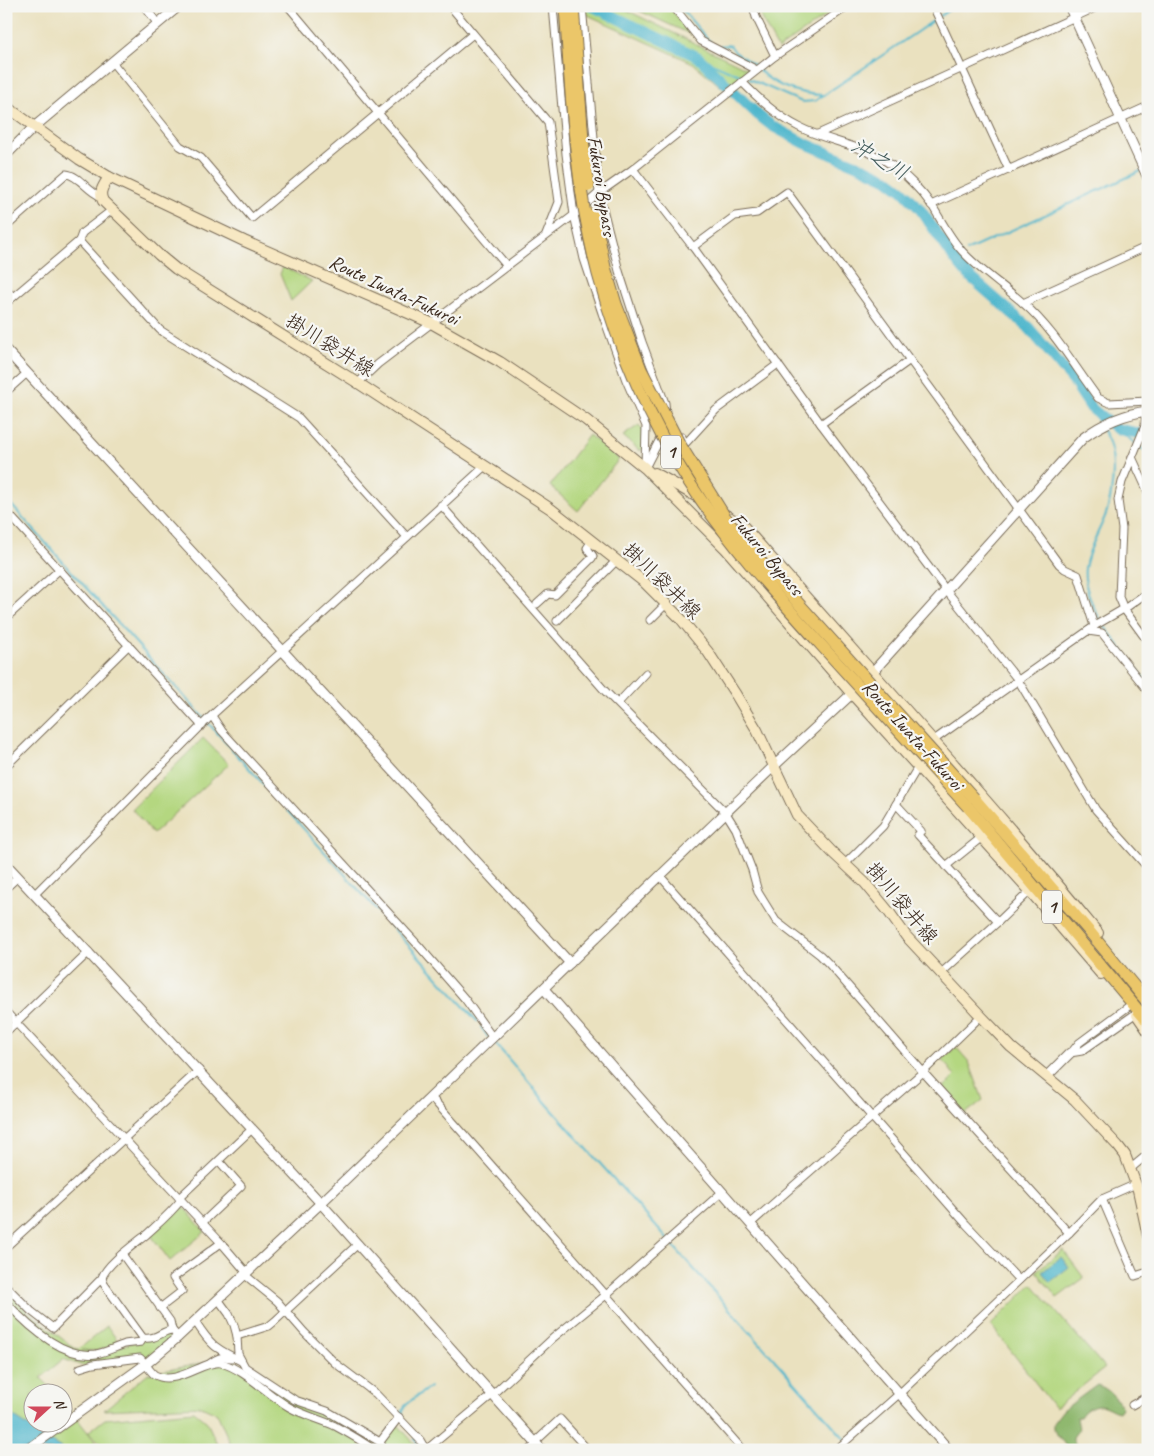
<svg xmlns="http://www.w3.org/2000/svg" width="1154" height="1456" viewBox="0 0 1154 1456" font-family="Caveat,'Klee One',sans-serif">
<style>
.green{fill:#b4d780;stroke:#78804f}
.forest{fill:#8fb86e;stroke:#657146}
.water{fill:#4eb6cc;stroke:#447075}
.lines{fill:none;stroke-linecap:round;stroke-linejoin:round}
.stream{stroke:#4eb6cc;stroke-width:2}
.river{stroke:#4eb6cc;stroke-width:11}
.minor-casing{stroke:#786a56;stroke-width:9}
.tertiary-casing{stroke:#786a56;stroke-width:11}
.secondary-casing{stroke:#786a56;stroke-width:12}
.trunk-casing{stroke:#786a56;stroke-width:13}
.minor{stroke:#fff;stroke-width:7}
.tertiary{stroke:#fff;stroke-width:9}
.secondary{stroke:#f7e8c3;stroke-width:10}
.trunk{stroke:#ebc669;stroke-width:11}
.trunk-bridge-casing{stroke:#786a56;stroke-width:13;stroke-linecap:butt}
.trunk-bridge{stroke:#ebc669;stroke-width:11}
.labels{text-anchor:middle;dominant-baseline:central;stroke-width:4.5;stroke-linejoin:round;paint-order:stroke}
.shield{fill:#f6f6f2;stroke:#73675e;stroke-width:1}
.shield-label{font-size:19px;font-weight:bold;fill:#3b2a1e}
.street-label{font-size:20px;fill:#3b2a1e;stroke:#f6f6f2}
.water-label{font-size:21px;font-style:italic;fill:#425b5b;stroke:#f6f6f2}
</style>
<rect width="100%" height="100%" fill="#f6f6f2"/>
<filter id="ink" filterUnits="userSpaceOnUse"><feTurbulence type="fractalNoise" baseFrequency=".02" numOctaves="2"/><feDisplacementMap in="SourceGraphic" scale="10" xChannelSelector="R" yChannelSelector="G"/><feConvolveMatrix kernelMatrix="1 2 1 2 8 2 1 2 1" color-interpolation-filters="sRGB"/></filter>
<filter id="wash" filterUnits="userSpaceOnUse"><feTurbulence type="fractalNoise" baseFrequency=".0096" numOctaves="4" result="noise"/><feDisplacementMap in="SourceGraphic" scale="20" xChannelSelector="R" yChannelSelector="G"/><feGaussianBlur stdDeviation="1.12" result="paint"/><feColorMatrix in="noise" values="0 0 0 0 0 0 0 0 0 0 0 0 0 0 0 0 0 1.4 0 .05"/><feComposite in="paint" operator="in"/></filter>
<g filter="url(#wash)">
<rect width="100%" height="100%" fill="#eae1bf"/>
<g class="green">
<path d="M 568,6 L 618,6 L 752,71 L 725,90 L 693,63 Z"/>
<path d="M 629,6 L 668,6 L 692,35 Z"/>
<path d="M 759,6 L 840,6 L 778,49 L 761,18 Z"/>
<path d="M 283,267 L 312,281 L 291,301 L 280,274 Z"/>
<path d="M 639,425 L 642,429 L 644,447 L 640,451 L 623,436 Z"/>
<path d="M 589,435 L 619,459 L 578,511 L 550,486 Z"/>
<path d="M 203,738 L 229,764 L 153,834 L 132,809 Z"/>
<path d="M 956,1047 L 969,1062 L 983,1100 L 965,1114 L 943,1088 L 955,1076 L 942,1059 Z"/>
<path d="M 182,1205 L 205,1232 L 170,1261 L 150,1234 Z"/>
<path d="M 1063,1250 L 1084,1278 L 1057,1298 L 1036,1271 Z"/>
<path d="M 1032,1284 L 1105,1368 L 1055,1408 L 991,1325 Z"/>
<path d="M 6,1286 L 27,1311 L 74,1348 L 79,1349 L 107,1326 L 120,1344 L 95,1351 L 82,1350 L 95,1354 L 97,1360 L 83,1366 L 63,1359 L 41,1378 L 56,1393 L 32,1394 L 32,1424 L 62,1424 L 63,1401 L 102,1450 L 6,1450 Z"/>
<path d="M 170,1330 L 174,1337 L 148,1357 L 100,1363 L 97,1354 Z"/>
<path d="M 230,1358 L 306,1404 L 382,1440 L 398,1425 L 414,1443 L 418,1450 L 233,1450 L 217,1413 L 201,1406 L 104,1410 L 147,1374 Z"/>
<path d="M 194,1411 L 207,1422 L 220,1450 L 109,1450 L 88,1432 L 105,1419 Z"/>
</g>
<path class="forest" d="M 1097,1385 C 1108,1388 1117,1398 1122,1408 L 1119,1412 C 1113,1411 1110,1408 1104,1406 C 1095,1402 1084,1410 1080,1417 L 1077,1417 L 1079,1429 L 1073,1437 L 1073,1441 L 1081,1450 L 1069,1450 L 1053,1429 L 1053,1423 L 1063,1410 Z"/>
<g class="water">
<path d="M 1061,1257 L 1069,1267 L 1050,1282 L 1042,1272 Z"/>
<path d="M 6,1410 L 10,1414 L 64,1450 L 10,1450 L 6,1446 Z"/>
</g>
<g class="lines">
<g class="stream">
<path d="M 679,6 L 710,42"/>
<path d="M 940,16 L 955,6"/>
<path d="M 719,46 L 730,45 L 735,52 L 756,66"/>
<path d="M 698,57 L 744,77"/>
<path d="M 759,70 C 773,86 802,95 823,95"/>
<path d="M 749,79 L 802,102 L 815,101 L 936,19"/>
<path d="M 966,251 L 1141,171"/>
<path d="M 953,257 L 961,253"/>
<path d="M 1091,408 L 1100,425"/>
<path d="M 1117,429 L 1136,444"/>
<path d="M 1140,447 L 1148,453"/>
<path d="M 6,499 L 477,1021"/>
<path d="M 1100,619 C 1092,605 1083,585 1085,568 C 1088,549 1099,532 1106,514 C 1112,497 1116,464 1110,446 C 1109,440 1105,434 1102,429"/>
<path d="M 1102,623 L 1148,683"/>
<path d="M 481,1027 L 488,1037"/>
<path d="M 494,1042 L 548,1105 L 845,1439"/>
<path d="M 401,1416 L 406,1404 L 430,1387"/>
<path d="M 415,1439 L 421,1450"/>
<path d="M 848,1442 L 855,1450"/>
</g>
<path class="river" d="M 592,6 L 698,57 L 758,115 L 772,126 L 804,143 L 864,168 L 887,179 L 903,191 L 920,209 L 953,257 L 967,274 L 1029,328 L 1074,382 L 1091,408 L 1117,429 L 1148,435"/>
</g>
</g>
<g filter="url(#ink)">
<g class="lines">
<g class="minor-casing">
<g id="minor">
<path d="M 144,6 L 158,24"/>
<path d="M 288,6 L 507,266"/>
<path d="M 450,6 L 548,122 L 559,202 L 546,235"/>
<path d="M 553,6 L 566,154 L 574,215 L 584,259 L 602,313 L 626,380 L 646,426 L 645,466"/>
<path d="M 582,6 L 599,193 L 619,271 L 642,342 L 665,403 L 666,413"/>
<path d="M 673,6 L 701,41 L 757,70"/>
<path d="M 753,6 L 756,17 L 775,56"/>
<path d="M 933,6 L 1009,170"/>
<path d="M 112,62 L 180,146 L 201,158 L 252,218 L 473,34"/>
<path d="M 742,82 C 759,99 777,116 799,127 C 828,142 863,145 890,164 C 905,174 922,191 933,207 C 942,222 950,238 962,251 C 980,271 1003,285 1023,303 C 1054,330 1074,366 1098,398 L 1109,403 L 1148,401"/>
<path d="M 818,134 L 1099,6"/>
<path d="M 633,169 L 693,247 L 821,424 L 946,590 L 1018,680 L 1096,810 L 1148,868"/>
<path d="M 931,205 L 1148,106"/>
<path d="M 6,227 L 66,174 C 79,175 88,192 100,196"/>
<path d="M 79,241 L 82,233 L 112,210"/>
<path d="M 693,247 L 735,216 L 757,213 L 787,192 L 1059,564 L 1065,569 L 1078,575 L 1094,626"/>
<path d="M 6,290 L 13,297"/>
<path d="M 6,303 L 79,241 L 160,330 L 299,418 L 407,537"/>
<path d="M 1023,303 L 1148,246"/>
<path d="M 358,383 L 378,364 L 574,215 L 599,193 L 633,169 L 775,56 L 848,6"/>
<path d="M 6,392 L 27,373"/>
<path d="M 1146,411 L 1145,426 L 1122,482 L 1118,500 L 1122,529 L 1119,597 L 1124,609 L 1148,642"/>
<path d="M 821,424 L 910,360"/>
<path d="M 682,437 L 685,444 L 716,410 L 778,364"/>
<path d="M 1132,457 L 1148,492"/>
<path d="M 645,468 L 663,433"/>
<path d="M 441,505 L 605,691 L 726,813 L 736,829 L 752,870 L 758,892 L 776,921 L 820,955 L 829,964 L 923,1072 L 1069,1233"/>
<path d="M 6,511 L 202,726"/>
<path d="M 537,604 L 548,594 L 555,595 L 592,558 L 593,556 L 587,548 L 592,541"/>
<path d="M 6,618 L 60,569"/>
<path d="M 650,620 L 666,604"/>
<path d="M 557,621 L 617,560"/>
<path d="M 1088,631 L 1102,633 L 1148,691"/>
<path d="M 618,703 L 646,673"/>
<path d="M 212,716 L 222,731 L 418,945 L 465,999 L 493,1038"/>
<path d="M 934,740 L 1096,625 L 1127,607 L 1148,592"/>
<path d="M 6,766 L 129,645"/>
<path d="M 896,804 L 921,831 L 918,835 L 998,922"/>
<path d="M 845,864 L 883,826 L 918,767"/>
<path d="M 946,866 L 982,837"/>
<path d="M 661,877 L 966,1224 L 1019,1280"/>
<path d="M 6,888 L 18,877"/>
<path d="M 35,894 L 210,717 L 485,466"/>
<path d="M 940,974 L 998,922 L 1030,891"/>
<path d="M 6,1012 L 224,1246 L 247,1273"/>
<path d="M 6,1032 L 89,952"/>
<path d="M 1070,1053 L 1082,1051 L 1135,1014"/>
<path d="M 1071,1053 L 1079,1043 L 1129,1006"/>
<path d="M 431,1097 L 743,1450"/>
<path d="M 1130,1169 L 1148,1154"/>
<path d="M 179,1198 L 252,1129"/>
<path d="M 1102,1199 L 1135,1276 L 1148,1272"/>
<path d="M 202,1223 L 241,1186 L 219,1161"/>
<path d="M 750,1224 L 923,1072 L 981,1016"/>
<path d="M 6,1247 L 199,1070"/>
<path d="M 122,1254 L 170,1321 L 172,1330"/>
<path d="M 245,1275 L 277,1301 L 304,1332 L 335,1363 L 376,1394 L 420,1440 L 426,1450"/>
<path d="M 6,1286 L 31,1311 L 53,1328 L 102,1278"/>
<path d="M 218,1299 L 229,1314 L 234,1325 L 237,1336 L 238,1354 L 245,1367 L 295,1400 L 327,1411 L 380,1442 L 399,1417"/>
<path d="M 6,1302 C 27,1325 63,1359 96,1354 C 106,1352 116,1347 125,1344 C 130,1343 136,1343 141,1342 L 143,1338"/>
<path d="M 160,1308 L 182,1291 L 173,1278 L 221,1243"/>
<path d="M 195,1321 C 211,1346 215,1348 241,1361"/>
<path d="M 237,1336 L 269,1326 L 275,1321 L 358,1244"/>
<path d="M 178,1337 L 172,1330 C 161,1331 157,1340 143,1338 L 104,1284 L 102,1278 C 106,1264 135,1244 147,1234 C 159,1223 171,1213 181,1200"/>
<path d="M 209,1364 C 217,1358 221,1356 231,1358"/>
<path d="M 80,1368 L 93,1364 L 140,1358 C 145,1362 150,1372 155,1375 C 176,1387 205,1359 221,1363 C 244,1369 268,1395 289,1407 C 303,1415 320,1419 335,1426 C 348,1433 362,1441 374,1450"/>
<path d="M 1132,1405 L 1148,1396"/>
<path d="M 380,1442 L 384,1450"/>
<path d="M 535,1442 L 560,1419 L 588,1450"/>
<path d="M 426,1450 L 493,1394 L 553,1338 L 606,1295 L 722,1192"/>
<path d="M 530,1450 L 537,1444"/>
<path d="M 836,1450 L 899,1394 L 1069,1233 L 1102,1199 L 1136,1184"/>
</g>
</g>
<g class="tertiary-casing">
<g id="tertiary">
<path d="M 1069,6 L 1148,178"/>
<path d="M 6,155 L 34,127 L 179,6"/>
<path d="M 6,350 L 570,963"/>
<path d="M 869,676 L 1083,438 C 1103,423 1123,414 1148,411"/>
<path d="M 6,864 L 317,1199 L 542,1450"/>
<path d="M 544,989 L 949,1450"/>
<path d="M 1047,1076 L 1070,1053"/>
<path d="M 27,1450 L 146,1364 L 178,1337 L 321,1203 L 774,766 L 857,689"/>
</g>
</g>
<g class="secondary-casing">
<g id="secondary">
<path d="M 6,106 L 79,159 L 109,177 L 244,241 L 431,323 L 500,362 L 586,420 L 645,468 L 726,549 L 852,694 L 1030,891 L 1101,974"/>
<path d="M 109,177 C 104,185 98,192 103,201 L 159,255 L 176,269 L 358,383 L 551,509 L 644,582 L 681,619 L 708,652 L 736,695 L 757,730 L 797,815 L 832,852 L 865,883 L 889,912 L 906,936 L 981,1016 L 1011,1047 L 1075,1100 L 1118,1146 L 1125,1155 L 1138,1190 L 1148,1236"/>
<path d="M 655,473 L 699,498"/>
<path d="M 726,515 L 744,527 C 862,662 984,794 1098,933"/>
<path d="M 1137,1015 L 1148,1031"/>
</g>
</g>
<g class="trunk-casing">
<g id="trunk">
<path d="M 974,798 L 1089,931 L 1148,1003"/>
<path d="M 968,807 L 1148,1022"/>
</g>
</g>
<use href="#minor" class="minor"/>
<use href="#tertiary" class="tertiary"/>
<use href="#secondary" class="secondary"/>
<use href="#trunk" class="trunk"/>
<g class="trunk-bridge-casing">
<g id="trunk-bridge">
<path d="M 565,6 C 571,96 575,187 598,274 C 618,347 648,418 689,482 C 727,541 774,593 821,645 C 870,699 919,753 968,807"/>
<path d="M 573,6 L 583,140 L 589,186"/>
<path d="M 594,214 L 605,267 L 616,304 L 641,369 L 679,443 L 725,517 L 763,564 L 974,798"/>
</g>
</g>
<use href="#trunk-bridge" class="trunk-bridge"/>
</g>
</g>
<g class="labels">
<g class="shield">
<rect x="661" y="435.5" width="20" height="33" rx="4"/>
<rect x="1042" y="890.5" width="20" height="33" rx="4"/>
</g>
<g class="shield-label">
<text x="671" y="452">1</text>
<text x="1052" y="907">1</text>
</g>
<g class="street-label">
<text transform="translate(602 186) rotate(81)">Fukuroi Bypass</text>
<text transform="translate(394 290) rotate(25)">Route Iwata-Fukuroi</text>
<text transform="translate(330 345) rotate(32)">掛川袋井線</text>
<text transform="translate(767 554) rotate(50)">Fukuroi Bypass</text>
<text transform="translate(662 581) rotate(44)">掛川袋井線</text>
<text transform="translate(913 735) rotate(48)">Route Iwata-Fukuroi</text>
<text transform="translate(902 903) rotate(50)">掛川袋井線</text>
</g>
<g class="water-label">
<text transform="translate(880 159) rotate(30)">沖之川</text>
</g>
</g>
<rect width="1154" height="1456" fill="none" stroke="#f6f6f2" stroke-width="25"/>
<g transform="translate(48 1408) rotate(69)"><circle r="24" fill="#f6f6f2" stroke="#aba49d"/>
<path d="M0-4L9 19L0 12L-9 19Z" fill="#d1495b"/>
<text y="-8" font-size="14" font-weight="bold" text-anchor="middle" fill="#3b2a1e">N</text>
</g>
</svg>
